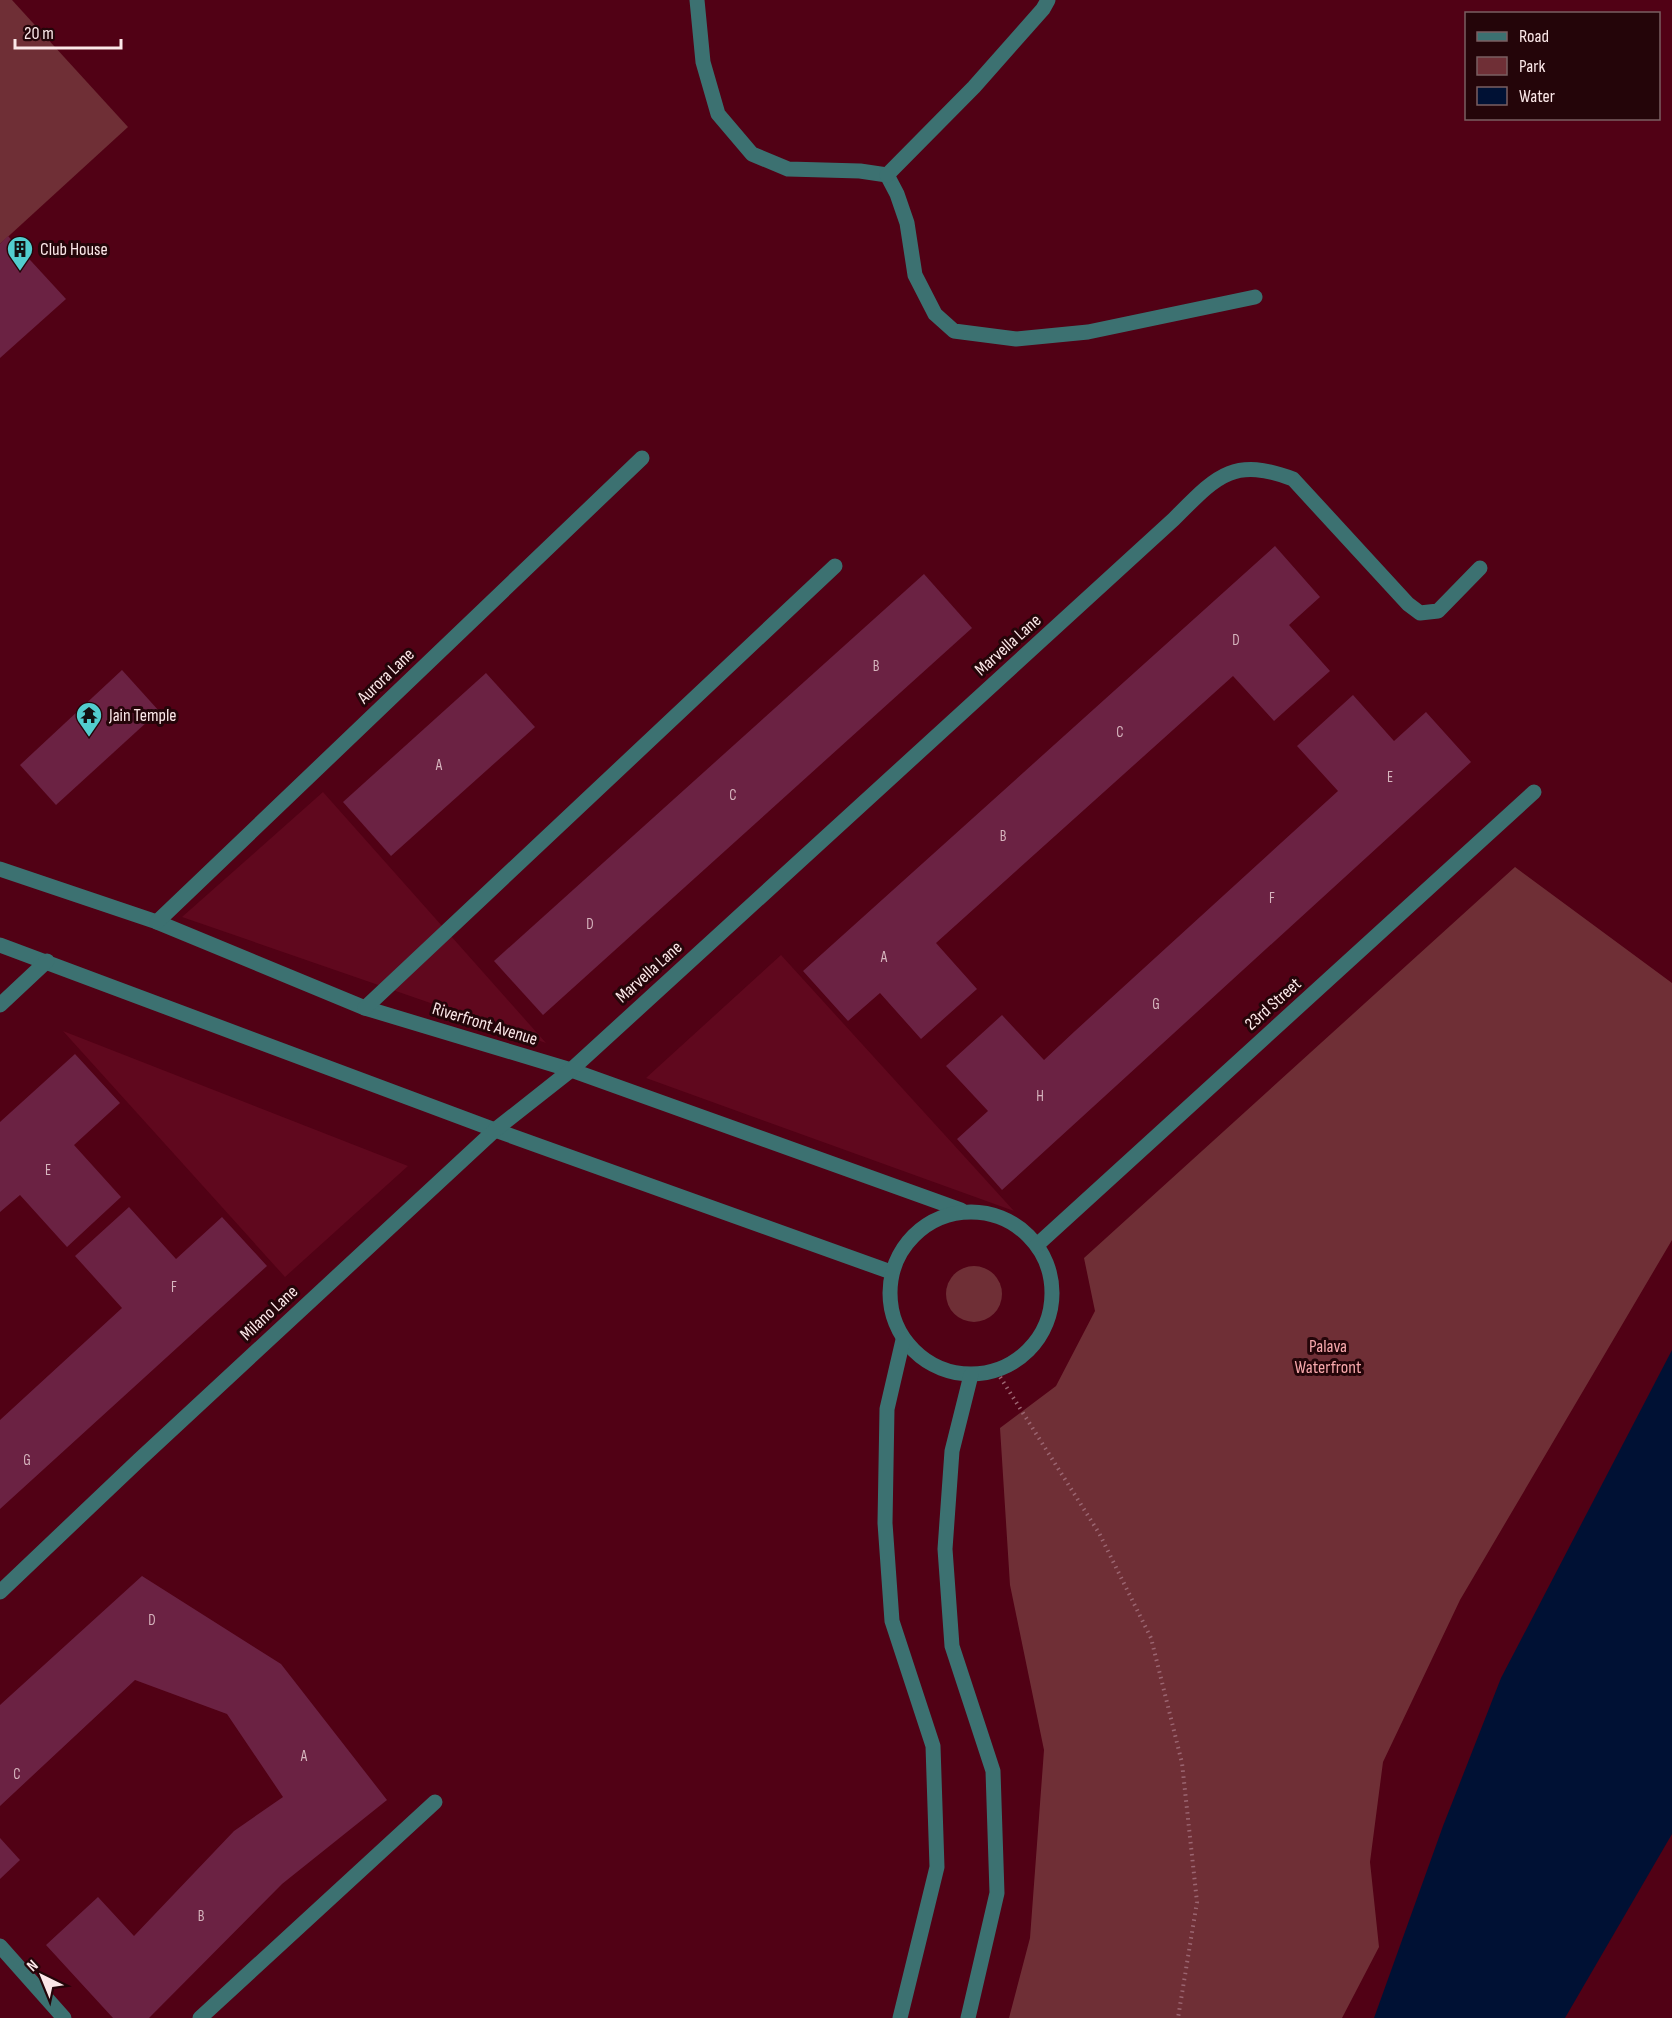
<svg xmlns="http://www.w3.org/2000/svg" width="1672" height="2018" viewBox="0 0 1672 2018" font-family="'Sofia Sans Condensed',sans-serif">
<style>
.built{fill:#60081e}
.green{fill:#6f2f36}
.water{fill:#001134}
.building{fill:#6b2243}
.lines{fill:none;stroke-linecap:round;stroke-linejoin:round}
.path{stroke:#9b6571;stroke-width:4;stroke-dasharray:1.5 4.5;stroke-linecap:butt}
.minor{stroke:#3c7171;stroke-width:15}
.labels{text-anchor:middle;dominant-baseline:central;stroke-width:6;stroke-linejoin:round;paint-order:stroke}
.number-label{font-size:15px;fill:#d7b6bf}
.poi-label{font-size:18px;fill:#fbe7e8;stroke:#240509;text-anchor:start}
.street-label{font-size:18px;fill:#fbe7e8;stroke:#240509}
.park-label{font-size:18px;fill:#f7a8ac;stroke:#240509}
</style>
<rect width="100%" height="100%" fill="#510115"/>
<g class="built">
<path d="M 323,792 L 546,1043 L 182,917 Z"/>
<path d="M 781,955 L 1014,1211 L 646,1078 Z"/>
<path d="M 63,1031 L 408,1166 L 285,1277 Z"/>
</g>
<g class="green">
<path d="M 0,0 L 12,0 L 128,127 L 0,244 Z"/>
<path d="M 1515,867 L 1672,983 L 1672,1240 L 1460,1600 L 1383,1762 L 1370,1862 L 1379,1947 L 1342,2018 L 1009,2018 L 1030,1938 L 1044,1750 L 1010,1585 L 1000,1428 L 1056,1386 L 1095,1311 L 1084,1258 Z"/>
<circle cx="974" cy="1294" r="28"/>
</g>
<path class="water" d="M 1672,1350 L 1672,1834 L 1565,2018 L 1374,2018 L 1443,1826 L 1501,1678 Z"/>
<g class="building">
<path d="M 8,236 L 66,299 L 0,358 L 0,244 Z"/>
<path d="M 1275,546 L 1320,597 L 1289,625 L 1330,671 L 1274,721 L 1233,676 L 936,943 L 977,989 L 921,1039 L 880,993 L 848,1021 L 803,971 Z"/>
<path d="M 924,574 L 972,628 L 543,1015 L 494,961 Z"/>
<path d="M 122,670 L 159,711 L 56,805 L 20,765 Z"/>
<path d="M 486,673 L 535,727 L 391,856 L 343,802 Z"/>
<path d="M 1353,695 L 1394,741 L 1426,712 L 1471,762 L 1002,1190 L 957,1139 L 988,1111 L 946,1066 L 1002,1015 L 1044,1060 L 1075,1031 L 1338,791 L 1297,746 Z"/>
<path d="M 75,1054 L 120,1103 L 74,1145 L 121,1197 L 67,1247 L 20,1195 L 0,1212 L 0,1122 Z"/>
<path d="M 129,1207 L 176,1259 L 222,1217 L 267,1266 L 0,1509 L 0,1420 L 122,1308 L 75,1256 Z"/>
<path d="M 142,1576 L 281,1664 L 387,1800 L 282,1884 L 149,2018 L 113,2018 L 46,1945 L 98,1897 L 134,1936 L 234,1831 L 283,1797 L 227,1714 L 135,1680 L 0,1806 L 0,1705 Z"/>
<path d="M 0,1838 L 20,1860 L 0,1879 Z"/>
</g>
<g class="lines">
<path class="path" d="M 997,1372 L 1099,1533 L 1151,1638 L 1182,1763 L 1197,1902 L 1178,2018"/>
<g class="minor">
<path d="M 697,0 L 703,62 L 718,114 L 752,154 L 788,169 L 860,171 L 887,175 L 897,194 L 907,223 L 915,275 L 935,314 L 954,331 L 1016,339 L 1088,332 L 1255,297"/>
<path d="M 887,175 L 974,87 L 1043,9 L 1048,0"/>
<path d="M 0,869 L 157,922 L 365,1008 L 571,1070 L 961,1210"/>
<path d="M 157,922 L 642,458"/>
<path d="M 0,945 L 495,1130 L 891,1272"/>
<path d="M 0,1005 L 47,961"/>
<path d="M 365,1008 L 835,566"/>
<circle cx="971" cy="1293" r="81"/>
<path d="M 1037,1245 L 1534,792"/>
<path d="M 0,1592 L 139,1460 L 495,1130 L 571,1070 L 1174,519 C 1216,477 1232,456 1293,479 L 1408,604 L 1420,613 L 1438,611 L 1480,568"/>
<path d="M 0,1946 L 64,2018"/>
<path d="M 200,2018 L 435,1802"/>
<path d="M 900,2018 L 937,1867 L 933,1746 L 892,1621 L 885,1523 L 887,1409 L 903,1340"/>
<path d="M 968,2018 L 997,1893 L 993,1771 L 952,1646 L 945,1549 L 952,1451 L 971,1375"/>
</g>
</g>
<defs>
<g id="building-pin" transform="scale(1.35)"><path d="M0 17L-7.5 6A9.5 9.5 0 1 1 7.5 6Z" fill="#52cdce" stroke="#240509"/><path d="M-4-6H4V6H1V3H-1V6H-4ZM-2.5-4.3h1.7v1.8h-1.7ZM.8-4.3h1.7v1.8H.8ZM-2.5-1h1.7V.8h-1.7ZM.8-1h1.7V.8H.8Z" fill="#111"/></g>
<g id="temple-pin" transform="scale(1.35)"><path d="M0 17L-7.5 6A9.5 9.5 0 1 1 7.5 6Z" fill="#52cdce" stroke="#240509"/><path d="M0-6L5-2H3V0L6.5 2.5H4V6H1.5V3h-3V6H-4V2.5H-6.5L-3 0V-2H-5Z" fill="#111"/></g>
</defs>
<g fill-rule="evenodd">
<use href="#building-pin" x="20" y="249"/>
<use href="#temple-pin" x="89" y="715"/>
</g>
<g class="labels">
<g class="number-label">
<text x="1236" y="640">D</text>
<text x="876" y="666">B</text>
<text x="1120" y="732">C</text>
<text x="439" y="765">A</text>
<text x="1390" y="777">E</text>
<text x="733" y="795">C</text>
<text x="1003" y="836">B</text>
<text x="1272" y="898">F</text>
<text x="590" y="924">D</text>
<text x="884" y="957">A</text>
<text x="1156" y="1004">G</text>
<text x="1040" y="1096">H</text>
<text x="48" y="1170">E</text>
<text x="174" y="1287">F</text>
<text x="27" y="1460">G</text>
<text x="152" y="1620">D</text>
<text x="304" y="1756">A</text>
<text x="17" y="1774">C</text>
<text x="201" y="1916">B</text>
</g>
<g class="poi-label">
<text x="40" y="249">Club House</text>
<text x="109" y="715">Jain Temple</text>
</g>
<g class="street-label">
<text transform="translate(1008 645) rotate(-42)">Marvella Lane</text>
<text transform="translate(386 676) rotate(-44)">Aurora Lane</text>
<text transform="translate(649 972) rotate(-42)">Marvella Lane</text>
<text transform="translate(1273 1004) rotate(-42)">23rd Street</text>
<text transform="translate(485 1024) rotate(17)">Riverfront Avenue</text>
<text transform="translate(269 1313) rotate(-43)">Milano Lane</text>
</g>
<g class="park-label">
<text x="1328" y="1346">Palava<tspan x="1328" dy="21">Waterfront</tspan></text>
</g>
</g>
<rect x="1465" y="12" width="195" height="108" fill="#240509" stroke="#7a5f62" stroke-width="1.5"/>
<rect x="1477" y="32" width="30" height="9" fill="#3c7171" stroke="#7a5f62" stroke-width="1.5"/>
<text x="1519" y="42" font-size="18" fill="#fbe7e8">Road</text>
<rect x="1477" y="57" width="30" height="18" fill="#6f2f36" stroke="#7a5f62" stroke-width="1.5"/>
<text x="1519" y="72" font-size="18" fill="#fbe7e8">Park</text>
<rect x="1477" y="87" width="30" height="18" fill="#001134" stroke="#7a5f62" stroke-width="1.5"/>
<text x="1519" y="102" font-size="18" fill="#fbe7e8">Water</text>
<g transform="translate(42 1976) rotate(317)" stroke="#240509" stroke-width="4.5" paint-order="stroke">
<path d="M0-4.5L10 22L0 15L-10 22Z" fill="#fbe7e8"/>
<text y="-9" font-size="16" font-weight="bold" text-anchor="middle" fill="#fbe7e8">N</text>
</g>
<path d="M15 39v9h106v-9" fill="none" stroke="#fbe7e8" stroke-width="3"/>
<text x="24" y="39" font-size="18" fill="#fbe7e8" stroke="#240509" stroke-width="4.5" paint-order="stroke">20 m</text>
</svg>
